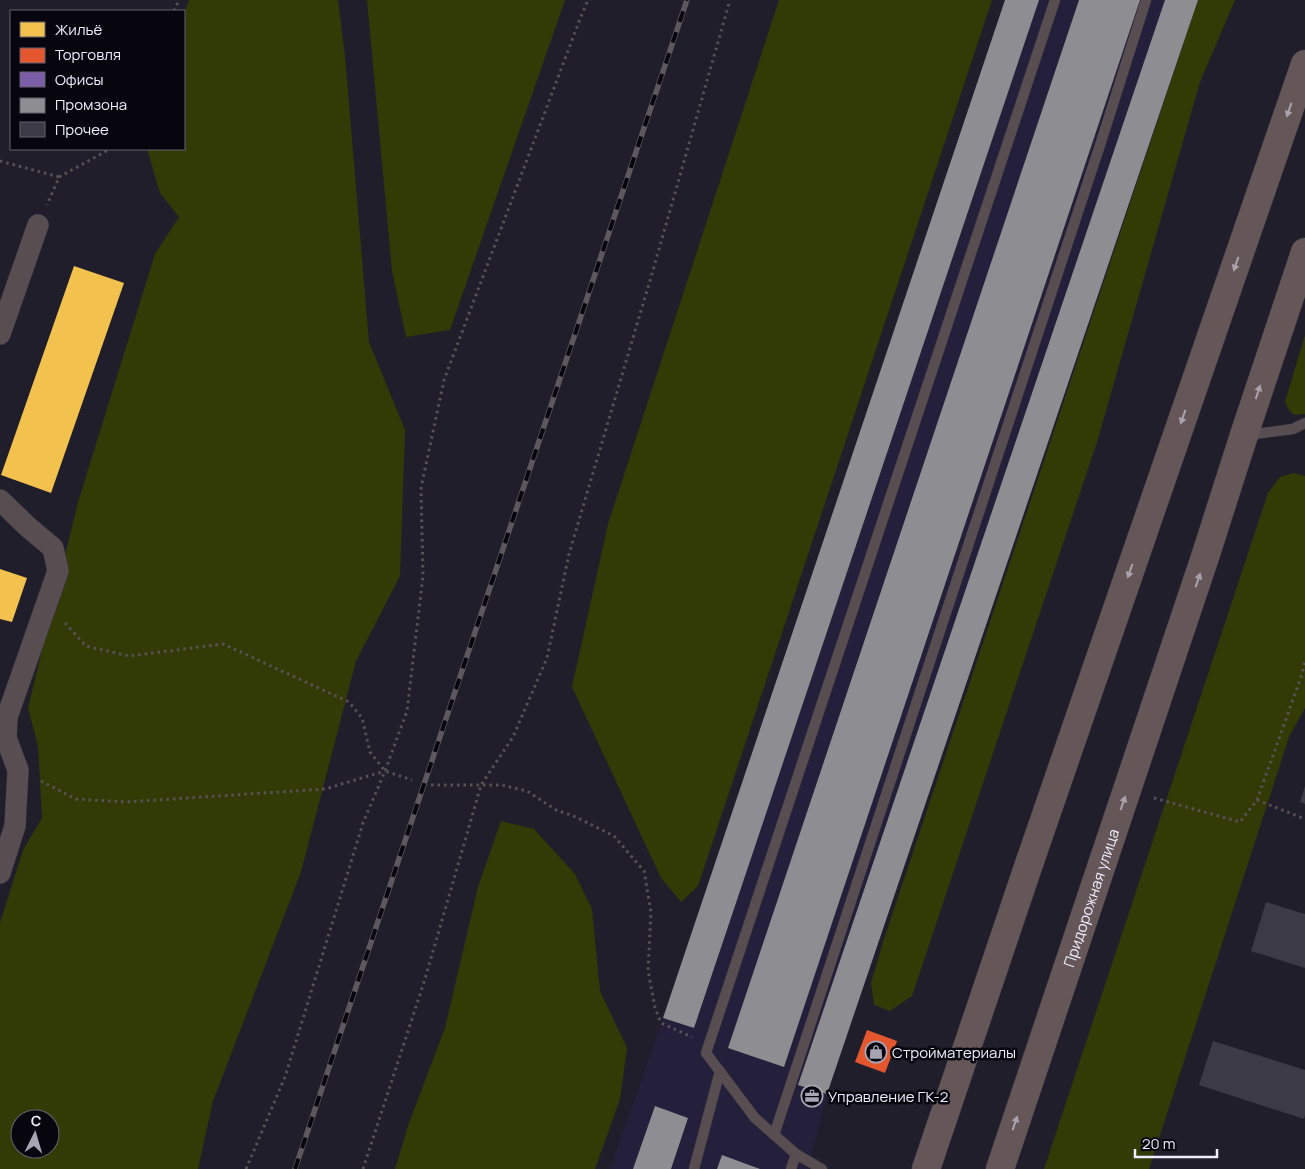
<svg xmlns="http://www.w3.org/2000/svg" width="1305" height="1169" viewBox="0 0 1305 1169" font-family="Manrope,sans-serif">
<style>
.built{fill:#241f3a}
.green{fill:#323b06;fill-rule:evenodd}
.homes{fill:#f2c14e}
.shops{fill:#e4572e}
.offices{fill:#7b5ea7}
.industry{fill:#8d8d92}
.building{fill:#3c3a46}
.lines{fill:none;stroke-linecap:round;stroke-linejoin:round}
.lane-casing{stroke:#3a3843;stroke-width:11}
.street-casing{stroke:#3a3843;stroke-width:22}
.primary-casing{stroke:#3a3843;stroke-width:29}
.path{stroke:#585155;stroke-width:3;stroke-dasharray:2.5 4;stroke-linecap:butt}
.lane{stroke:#584e51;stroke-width:10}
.street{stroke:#584e51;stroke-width:21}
.primary{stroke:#655658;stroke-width:28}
.rail-casing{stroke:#5d585d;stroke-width:5.5}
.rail{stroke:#07060f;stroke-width:4;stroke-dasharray:11;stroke-linecap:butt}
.oneway{fill:#aaa2ab}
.labels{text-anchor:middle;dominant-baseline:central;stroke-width:5;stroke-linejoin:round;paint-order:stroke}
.street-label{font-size:15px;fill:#efeefe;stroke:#07060f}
.poi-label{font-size:15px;fill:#efeefe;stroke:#07060f;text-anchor:start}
</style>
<rect width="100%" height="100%" fill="#201e2a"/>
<path class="built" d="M 1005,0 L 1198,0 L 827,1094 L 808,1169 L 610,1169 L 663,1018 Z"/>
<g class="green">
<path d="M 189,0 L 338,0 L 345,56 L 369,342 L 405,430 L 400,576 L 356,661 L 301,872 L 213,1101 L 198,1169 L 0,1169 L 0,923 L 23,850 L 42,818 L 38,746 L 28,708 L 78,502 L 155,254 L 179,217 L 160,193 L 147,149 L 184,149 L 184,15 ZM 20,1119 L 50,1119 L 50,1149 L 20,1149 Z"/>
<path d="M 367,0 L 565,0 L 450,330 L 406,337 L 392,271 Z"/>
<path d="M 779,0 L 992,0 L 698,886 L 681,902 L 661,878 L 572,687 L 608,524 Z"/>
<path d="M 1198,0 L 1235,0 L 1200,82 L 1097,442 L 912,996 L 890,1011 L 874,1005 L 871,983 L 884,939 Z"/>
<path d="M 1305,335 L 1305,414 L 1294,415 L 1289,410 L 1285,402 Z"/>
<path d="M 1293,473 L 1305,476 L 1305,708 L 1289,737 L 1149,1169 L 1044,1169 L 1268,493 L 1280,477 Z"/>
<path d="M 501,821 L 534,829 L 575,874 L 592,909 L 600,991 L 627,1048 L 620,1099 L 595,1169 L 395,1169 L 409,1123 L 445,1028 L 478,887 Z"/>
</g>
<g class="homes">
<path d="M 74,266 L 124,283 L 51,493 L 1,475 Z"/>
<path d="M 0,569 L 27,578 L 12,622 L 0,619 Z"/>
</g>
<path class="shops" d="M 867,1030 L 897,1041 L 885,1073 L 855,1062 Z"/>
<path class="offices" d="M 806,1087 L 821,1092 L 816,1106 L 801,1101 Z"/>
<g class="industry">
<path d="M 1005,0 L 1039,0 L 694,1028 L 663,1018 Z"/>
<path d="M 1079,0 L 1140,0 L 784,1067 L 728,1048 Z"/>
<path d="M 1165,0 L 1198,0 L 827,1094 L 798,1085 Z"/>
<path d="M 655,1106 L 688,1118 L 671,1169 L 633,1169 Z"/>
<path d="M 722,1155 L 760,1169 L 717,1169 Z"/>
</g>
<g class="building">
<path d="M 1305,786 L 1305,804 L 1300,802 Z"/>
<path d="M 1266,902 L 1305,914 L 1305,968 L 1251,951 Z"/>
<path d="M 1213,1041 L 1305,1070 L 1305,1115 L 1304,1119 L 1199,1085 Z"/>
</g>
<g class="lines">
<g class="lane-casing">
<g id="lane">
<path d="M 1247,435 L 1293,429 L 1305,423"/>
<path d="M 774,1135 L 1102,139 L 1146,0"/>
<path d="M 694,1169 L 720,1071"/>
<path d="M 791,1169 L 796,1154"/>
<path d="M 822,1169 L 796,1154 L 755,1118 L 706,1053 L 1055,0"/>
</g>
</g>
<g class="street-casing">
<g id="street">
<path d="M 0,334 L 38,225"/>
<path d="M 0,500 L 28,527 L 53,548 L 58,571 L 7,717 L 6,738 L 18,770 L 15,826 L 0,873"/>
</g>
</g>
<g class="primary-casing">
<g id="primary">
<path d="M 926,1169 L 1029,864 L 1305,64"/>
<path id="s1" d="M 1000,1169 L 1206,554 L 1244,435 L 1305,252"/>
</g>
</g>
<g class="path">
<path d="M 174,11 L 179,0"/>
<path d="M 0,161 L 59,177 L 47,205"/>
<path d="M 59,177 L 110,149"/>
<path d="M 65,623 L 86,646 L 129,656 L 223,644 L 349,702 L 362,718 L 370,752 L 385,771 L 412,780"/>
<path d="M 41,781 L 76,799 L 126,802 L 325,789 L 385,771"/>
<path d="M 431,785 L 501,785 L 527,791 L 556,810 L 576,817 L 614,836 L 644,871 L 651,912 L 648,970 L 655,1008 L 661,1023 L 692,1037"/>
<path d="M 1154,798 L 1240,822 L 1257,800 L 1301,677 L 1305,662"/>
<path d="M 1257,800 L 1305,819"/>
<path d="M 246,1169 L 285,1077 L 363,823 L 385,771 L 407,711 L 423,576 L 421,488 L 444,380 L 580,19 L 588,0"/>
<path d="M 363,1169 L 425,979 L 481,785 L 513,737 L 547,658 L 569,554 L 651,277 L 730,0"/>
</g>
<use href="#lane" class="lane"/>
<use href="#street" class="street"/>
<use href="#primary" class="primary"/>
<g class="rail-casing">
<path id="rail" d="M 295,1169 L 687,0"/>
</g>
<use href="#rail" class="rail"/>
</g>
<defs><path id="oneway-solid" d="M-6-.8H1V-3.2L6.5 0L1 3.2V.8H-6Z" transform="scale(1.25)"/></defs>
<g class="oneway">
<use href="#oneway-solid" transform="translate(1289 110) rotate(109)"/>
<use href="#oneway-solid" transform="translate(1236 264) rotate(109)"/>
<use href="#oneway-solid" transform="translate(1258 392) rotate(-72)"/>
<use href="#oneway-solid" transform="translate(1183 417) rotate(109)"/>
<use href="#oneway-solid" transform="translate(1130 571) rotate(109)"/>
<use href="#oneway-solid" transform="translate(1198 580) rotate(-71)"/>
<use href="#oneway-solid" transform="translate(1123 803) rotate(-71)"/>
<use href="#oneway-solid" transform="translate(1015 1123) rotate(-71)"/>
</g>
<defs>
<g id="shop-ring" transform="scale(1.125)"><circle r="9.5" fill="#07060f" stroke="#a7a5b4" stroke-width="1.5"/><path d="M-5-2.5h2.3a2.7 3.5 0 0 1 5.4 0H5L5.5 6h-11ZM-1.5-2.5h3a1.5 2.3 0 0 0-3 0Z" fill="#a7a5b4"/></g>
<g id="office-ring" transform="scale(1.125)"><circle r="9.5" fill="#07060f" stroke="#a7a5b4" stroke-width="1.5"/><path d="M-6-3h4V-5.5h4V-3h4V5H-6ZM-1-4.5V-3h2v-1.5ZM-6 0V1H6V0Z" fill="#a7a5b4"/></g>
</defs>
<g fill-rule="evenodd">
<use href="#shop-ring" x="876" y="1052"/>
<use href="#office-ring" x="812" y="1096"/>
</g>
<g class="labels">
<g class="street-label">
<text stroke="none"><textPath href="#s1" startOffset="286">Придорожная улица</textPath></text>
</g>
<g class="poi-label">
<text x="892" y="1052">Стройматериалы</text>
<text x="828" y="1096">Управление ГК-2</text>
</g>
</g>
<rect x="10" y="10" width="175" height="140" fill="#07060f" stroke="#64636f"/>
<rect x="20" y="22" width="25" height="15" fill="#f2c14e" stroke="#64636f"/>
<text x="55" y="35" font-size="15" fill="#efeefe">Жильё</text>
<rect x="20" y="48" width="25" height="15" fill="#e4572e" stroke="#64636f"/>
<text x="55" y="60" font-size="15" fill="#efeefe">Торговля</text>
<rect x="20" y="72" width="25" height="15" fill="#7b5ea7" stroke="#64636f"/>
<text x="55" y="85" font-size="15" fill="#efeefe">Офисы</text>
<rect x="20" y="98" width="25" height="15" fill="#8d8d92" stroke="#64636f"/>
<text x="55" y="110" font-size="15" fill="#efeefe">Промзона</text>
<rect x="20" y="122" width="25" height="15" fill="#3c3a46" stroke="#64636f"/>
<text x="55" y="135" font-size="15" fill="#efeefe">Прочее</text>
<g transform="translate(35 1134) rotate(5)"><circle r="24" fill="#07060f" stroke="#64636f"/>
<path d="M0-4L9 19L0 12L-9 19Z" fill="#a7a5b4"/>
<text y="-8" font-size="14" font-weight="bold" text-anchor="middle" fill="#efeefe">С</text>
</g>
<path d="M1135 1149v8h82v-8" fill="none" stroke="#efeefe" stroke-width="2.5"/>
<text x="1142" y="1149" font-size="15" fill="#efeefe" stroke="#07060f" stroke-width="4" paint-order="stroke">20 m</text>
</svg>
